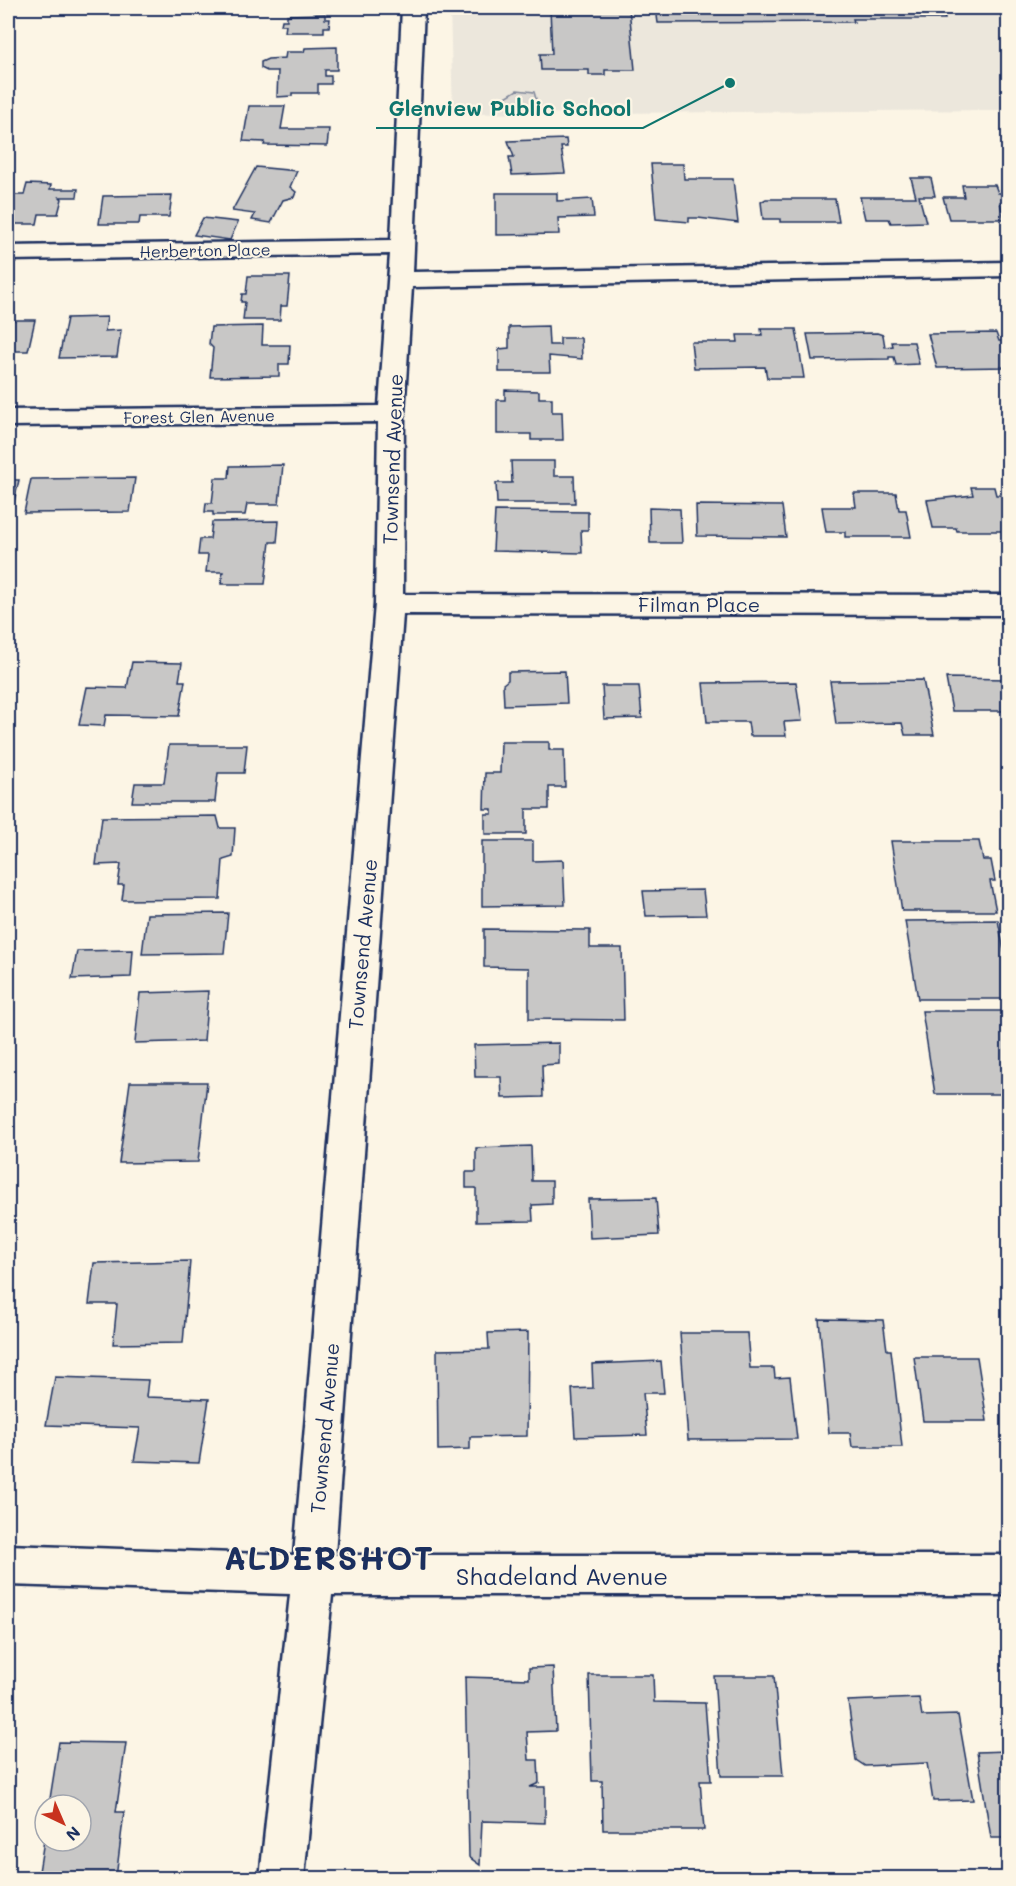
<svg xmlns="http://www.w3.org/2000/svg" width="1016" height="1886" viewBox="0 0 1016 1886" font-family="Mali,sans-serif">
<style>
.built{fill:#ece7dc}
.green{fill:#dfdbd4;stroke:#7d8599;stroke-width:1.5}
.building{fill:#c8c7c6;stroke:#1b2f5e;stroke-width:1.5}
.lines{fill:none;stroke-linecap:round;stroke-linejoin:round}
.minor-casing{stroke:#1b2f5e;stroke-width:5}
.minor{fill:#fcf5e5;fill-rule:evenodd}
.labels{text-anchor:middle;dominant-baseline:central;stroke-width:4.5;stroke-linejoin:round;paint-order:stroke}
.far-street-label{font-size:16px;fill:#1b2f5e;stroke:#fcf5e5}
.street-label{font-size:20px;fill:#1b2f5e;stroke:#fcf5e5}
.near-street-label{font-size:24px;fill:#1b2f5e;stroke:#fcf5e5}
.near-district-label{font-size:32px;font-weight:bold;letter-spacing:1.5px;fill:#1b2f5e;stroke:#fcf5e5}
.leader{fill:none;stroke:#0f766e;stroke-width:2}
.callout-dot{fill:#0f766e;stroke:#fcf5e5;stroke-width:2}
.callout-label{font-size:21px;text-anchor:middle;font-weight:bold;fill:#0f766e;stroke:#fcf5e5;stroke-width:4.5;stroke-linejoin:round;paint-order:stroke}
</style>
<rect width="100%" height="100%" fill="#fcf5e5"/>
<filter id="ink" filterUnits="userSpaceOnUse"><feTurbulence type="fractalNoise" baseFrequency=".0167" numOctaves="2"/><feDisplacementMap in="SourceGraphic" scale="12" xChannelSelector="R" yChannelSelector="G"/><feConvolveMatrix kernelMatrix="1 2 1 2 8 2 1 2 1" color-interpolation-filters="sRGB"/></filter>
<g filter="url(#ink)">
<path class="built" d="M 450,8 L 1008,8 L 1008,110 L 453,114 Z"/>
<path class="green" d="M 517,90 L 534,92 L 539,109 L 516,112 L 508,109 L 504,98 Z"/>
<g class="building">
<path d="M 539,8 L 629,8 L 635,70 L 605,70 L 605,75 L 589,75 L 589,70 L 541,70 L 540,54 L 552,54 L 550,9 Z"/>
<path d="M 656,8 L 942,8 L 945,19 L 853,19 L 854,22 L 658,23 Z"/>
<path d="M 325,14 L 325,19 L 330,19 L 329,27 L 324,27 L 324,32 L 285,32 L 286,25 L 281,25 L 282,20 L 287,20 L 287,15 Z"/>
<path d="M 337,47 L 337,70 L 325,70 L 325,76 L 331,76 L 331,84 L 318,84 L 318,93 L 292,93 L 292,96 L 277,97 L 278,71 L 267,71 L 261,68 L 261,62 L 268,59 L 285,58 L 286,52 L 304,52 L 305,48 Z"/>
<path d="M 249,106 L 285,106 L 281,129 L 329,129 L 327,146 L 264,145 L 265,142 L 243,141 Z"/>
<path d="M 566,139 L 567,147 L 561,147 L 565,173 L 512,175 L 509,157 L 514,157 L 508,141 Z"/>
<path d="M 651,164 L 683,164 L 684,179 L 733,179 L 738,223 L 698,218 L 689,218 L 689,222 L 656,219 Z"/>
<path d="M 256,167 L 297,171 L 290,187 L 296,192 L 294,197 L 283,200 L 271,223 L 252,220 L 255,214 L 232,211 Z"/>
<path d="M 911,178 L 931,178 L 935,196 L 919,196 L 926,222 L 891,223 L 889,219 L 865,219 L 860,197 L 916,197 Z"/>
<path d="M 27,184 L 51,185 L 50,189 L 78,189 L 77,197 L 60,197 L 62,199 L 58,214 L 39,214 L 37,224 L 8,224 L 8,195 L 24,195 Z"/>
<path d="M 962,185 L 995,185 L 998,193 L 1008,193 L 1008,206 L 1008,202 L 1000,202 L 1004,219 L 949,219 L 943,197 L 964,197 Z"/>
<path d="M 496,193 L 557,193 L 557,201 L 592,199 L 594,217 L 558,218 L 559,234 L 496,235 Z"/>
<path d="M 172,195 L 169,217 L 140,217 L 139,224 L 99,224 L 103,196 Z"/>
<path d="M 766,199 L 835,199 L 839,222 L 780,222 L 780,219 L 763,219 L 761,202 Z"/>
<path d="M 203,218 L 238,222 L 230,240 L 194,235 Z"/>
<path d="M 248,276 L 290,276 L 287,306 L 281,306 L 280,320 L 243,320 L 245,302 L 241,302 L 242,294 L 246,294 Z"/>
<path d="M 8,317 L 13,317 L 13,320 L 35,320 L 28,351 L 8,351 Z"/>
<path d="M 107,317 L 105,331 L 121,330 L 117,357 L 59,358 L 67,318 Z"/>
<path d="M 263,326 L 262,345 L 290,345 L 289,364 L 279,364 L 279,376 L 210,377 L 213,348 L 209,344 L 211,327 Z"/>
<path d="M 548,326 L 549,345 L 560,345 L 560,338 L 581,338 L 582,359 L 549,356 L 550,372 L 499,372 L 499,349 L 509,348 L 509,327 Z"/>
<path d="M 761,329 L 796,329 L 804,378 L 767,378 L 765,367 L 694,368 L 691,342 L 738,342 L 737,335 L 762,335 Z"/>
<path d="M 877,333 L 883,335 L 885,347 L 893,346 L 892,342 L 914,342 L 919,364 L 896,365 L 894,357 L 889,357 L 889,359 L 812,360 L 807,334 Z"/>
<path d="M 996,333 L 999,341 L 1008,341 L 1008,367 L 937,368 L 928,334 Z"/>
<path d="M 505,390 L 539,391 L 539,398 L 552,398 L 552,412 L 562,412 L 563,440 L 531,440 L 531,434 L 497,434 L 497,400 L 505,400 Z"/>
<path d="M 511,461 L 554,461 L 554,476 L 574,476 L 575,503 L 497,503 L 496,483 L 512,483 Z"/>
<path d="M 283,465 L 279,504 L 247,504 L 245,515 L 213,515 L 213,512 L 205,512 L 206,503 L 212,503 L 215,478 L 229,478 L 230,466 Z"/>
<path d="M 135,478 L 130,512 L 24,513 L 31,479 Z"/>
<path d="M 8,480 L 19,480 L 11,515 L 8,515 Z"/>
<path d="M 971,487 L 994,487 L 996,495 L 1008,495 L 1008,536 L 1003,536 L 1002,531 L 957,531 L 956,528 L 933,528 L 927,500 L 973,495 Z"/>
<path d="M 854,493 L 896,493 L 899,510 L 906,510 L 911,537 L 845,537 L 845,532 L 826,532 L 822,507 L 856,507 Z"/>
<path d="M 696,505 L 782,506 L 786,537 L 697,536 Z"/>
<path d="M 649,508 L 680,509 L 682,543 L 650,543 Z"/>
<path d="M 495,511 L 588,512 L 588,530 L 581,530 L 582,553 L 493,551 Z"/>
<path d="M 279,521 L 277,542 L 270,542 L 265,584 L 221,584 L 223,572 L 206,572 L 208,555 L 198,555 L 200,539 L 210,539 L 212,522 Z"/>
<path d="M 132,662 L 182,663 L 179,681 L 185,681 L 179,716 L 106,715 L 104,726 L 79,725 L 87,687 L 127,688 Z"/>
<path d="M 565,671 L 567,703 L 504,705 L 503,684 L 508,680 L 508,672 Z"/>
<path d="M 946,678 L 1008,679 L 1008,720 L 1006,720 L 1004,711 L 952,711 Z"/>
<path d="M 923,680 L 934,735 L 905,735 L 902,723 L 836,724 L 830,681 Z"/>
<path d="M 796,682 L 802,721 L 784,722 L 786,736 L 750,736 L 748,722 L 707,722 L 703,683 Z"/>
<path d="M 602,686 L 639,686 L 642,718 L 604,719 Z"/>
<path d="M 501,742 L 549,742 L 549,750 L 564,750 L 565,787 L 549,787 L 549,809 L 526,809 L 526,834 L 485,834 L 485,814 L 492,814 L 492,809 L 484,809 L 485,773 L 500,773 Z"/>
<path d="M 169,745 L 247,745 L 244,773 L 218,773 L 215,802 L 132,802 L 135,783 L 164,783 Z"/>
<path d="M 217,816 L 220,828 L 235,828 L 233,857 L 223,860 L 220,899 L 122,900 L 124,885 L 118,885 L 121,864 L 96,865 L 102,817 Z"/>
<path d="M 482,841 L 533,841 L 533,861 L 563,860 L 565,905 L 482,906 Z"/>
<path d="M 891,841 L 979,841 L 983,860 L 991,860 L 995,881 L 990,881 L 996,911 L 902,911 Z"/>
<path d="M 703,890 L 706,915 L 646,916 L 643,891 Z"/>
<path d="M 228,913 L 224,953 L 142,954 L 147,914 Z"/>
<path d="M 998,920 L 1004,951 L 1008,951 L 1008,999 L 918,999 L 905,921 Z"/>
<path d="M 484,929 L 590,930 L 590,948 L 622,948 L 624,1020 L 529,1019 L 529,968 L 484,967 Z"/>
<path d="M 133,950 L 131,977 L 72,979 L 77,951 Z"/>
<path d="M 208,991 L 204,1041 L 135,1043 L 140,993 Z"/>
<path d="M 922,1011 L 1008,1011 L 1008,1094 L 935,1094 Z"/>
<path d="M 559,1043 L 559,1064 L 542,1065 L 543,1097 L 502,1098 L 501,1077 L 475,1077 L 474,1045 Z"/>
<path d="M 130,1082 L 207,1082 L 198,1162 L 119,1163 Z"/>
<path d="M 531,1146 L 532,1181 L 552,1181 L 552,1204 L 532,1205 L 533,1221 L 476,1222 L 476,1188 L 466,1188 L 466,1172 L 476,1172 L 476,1148 Z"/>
<path d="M 656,1198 L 659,1235 L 590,1238 L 588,1199 Z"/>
<path d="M 190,1261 L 183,1343 L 113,1344 L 117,1304 L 89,1304 L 94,1263 Z"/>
<path d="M 819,1319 L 883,1320 L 887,1350 L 891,1350 L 902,1447 L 852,1447 L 850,1433 L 829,1433 Z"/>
<path d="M 528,1332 L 527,1436 L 470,1437 L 470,1449 L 438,1450 L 437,1350 L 489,1349 L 488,1333 Z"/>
<path d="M 680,1333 L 747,1333 L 750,1368 L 774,1368 L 775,1378 L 790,1377 L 797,1439 L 688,1440 Z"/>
<path d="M 914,1357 L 977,1357 L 987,1421 L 923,1421 Z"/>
<path d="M 661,1361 L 664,1393 L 643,1393 L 647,1435 L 575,1437 L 572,1389 L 593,1388 L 592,1364 Z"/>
<path d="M 55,1377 L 148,1380 L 146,1397 L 209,1399 L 199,1463 L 134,1461 L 140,1428 L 46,1425 Z"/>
<path d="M 553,1667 L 556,1731 L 527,1732 L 529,1760 L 538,1760 L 539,1783 L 530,1787 L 545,1787 L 545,1823 L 482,1821 L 480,1865 L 469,1857 L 465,1677 L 529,1679 L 529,1668 Z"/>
<path d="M 589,1675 L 653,1675 L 654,1702 L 705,1703 L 711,1781 L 700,1781 L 704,1830 L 603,1830 L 602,1781 L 592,1781 Z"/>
<path d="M 714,1676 L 774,1676 L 783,1776 L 721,1776 Z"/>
<path d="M 919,1698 L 922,1716 L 958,1715 L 973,1800 L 933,1801 L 927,1763 L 865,1766 L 856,1760 L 848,1701 Z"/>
<path d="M 59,1742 L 126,1743 L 116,1812 L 124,1812 L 116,1878 L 38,1878 L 45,1834 L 45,1841 L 81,1841 L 81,1805 L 49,1805 Z"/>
<path d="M 1008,1751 L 1008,1838 L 991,1838 L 977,1752 Z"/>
</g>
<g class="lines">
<g class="minor-casing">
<path id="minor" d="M 402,8 L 424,8 L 413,272 L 1008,262 L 1008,276 L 412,287 L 404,414 L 403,594 L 1008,595 L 1008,615 L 403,614 L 335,1555 L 1008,1555 L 1008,1595 L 332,1595 L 304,1878 L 260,1878 L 290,1594 L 8,1585 L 8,1545 L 294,1555 L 375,604 L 378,422 L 8,426 L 8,410 L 379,406 L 390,254 L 8,260 L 8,246 L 391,240 Z"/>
</g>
<use href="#minor" class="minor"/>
</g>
</g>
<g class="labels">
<g class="far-street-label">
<text transform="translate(205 250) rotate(-1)">Herberton Place</text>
<text transform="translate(199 416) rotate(-1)">Forest Glen Avenue</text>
</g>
<g class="street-label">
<text transform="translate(392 459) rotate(-88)">Townsend Avenue</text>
<text x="699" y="604">Filman Place</text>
<text transform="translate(362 944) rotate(-85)">Townsend Avenue</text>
<text transform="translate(324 1428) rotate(-85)">Townsend Avenue</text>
</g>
<g class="near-street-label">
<text x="562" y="1575">Shadeland Avenue</text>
</g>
<g class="near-district-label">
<text x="329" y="1557">ALDERSHOT</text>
</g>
</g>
<path class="leader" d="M730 83L643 128H376"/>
<circle class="callout-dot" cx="730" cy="83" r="6"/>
<g class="callout-label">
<text x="510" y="116">Glenview Public School</text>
</g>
<rect width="1016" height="1886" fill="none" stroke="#fcf5e5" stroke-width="30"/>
<rect x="15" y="15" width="986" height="1856" fill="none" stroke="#1b2f5e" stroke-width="2" filter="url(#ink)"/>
<g transform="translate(63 1823) rotate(136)"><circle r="28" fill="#fcf5e5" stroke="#a2a6af" stroke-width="1.5"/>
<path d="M0-4.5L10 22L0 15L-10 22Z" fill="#c8321e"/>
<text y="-9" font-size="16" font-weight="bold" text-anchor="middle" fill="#1b2f5e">N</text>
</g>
</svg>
